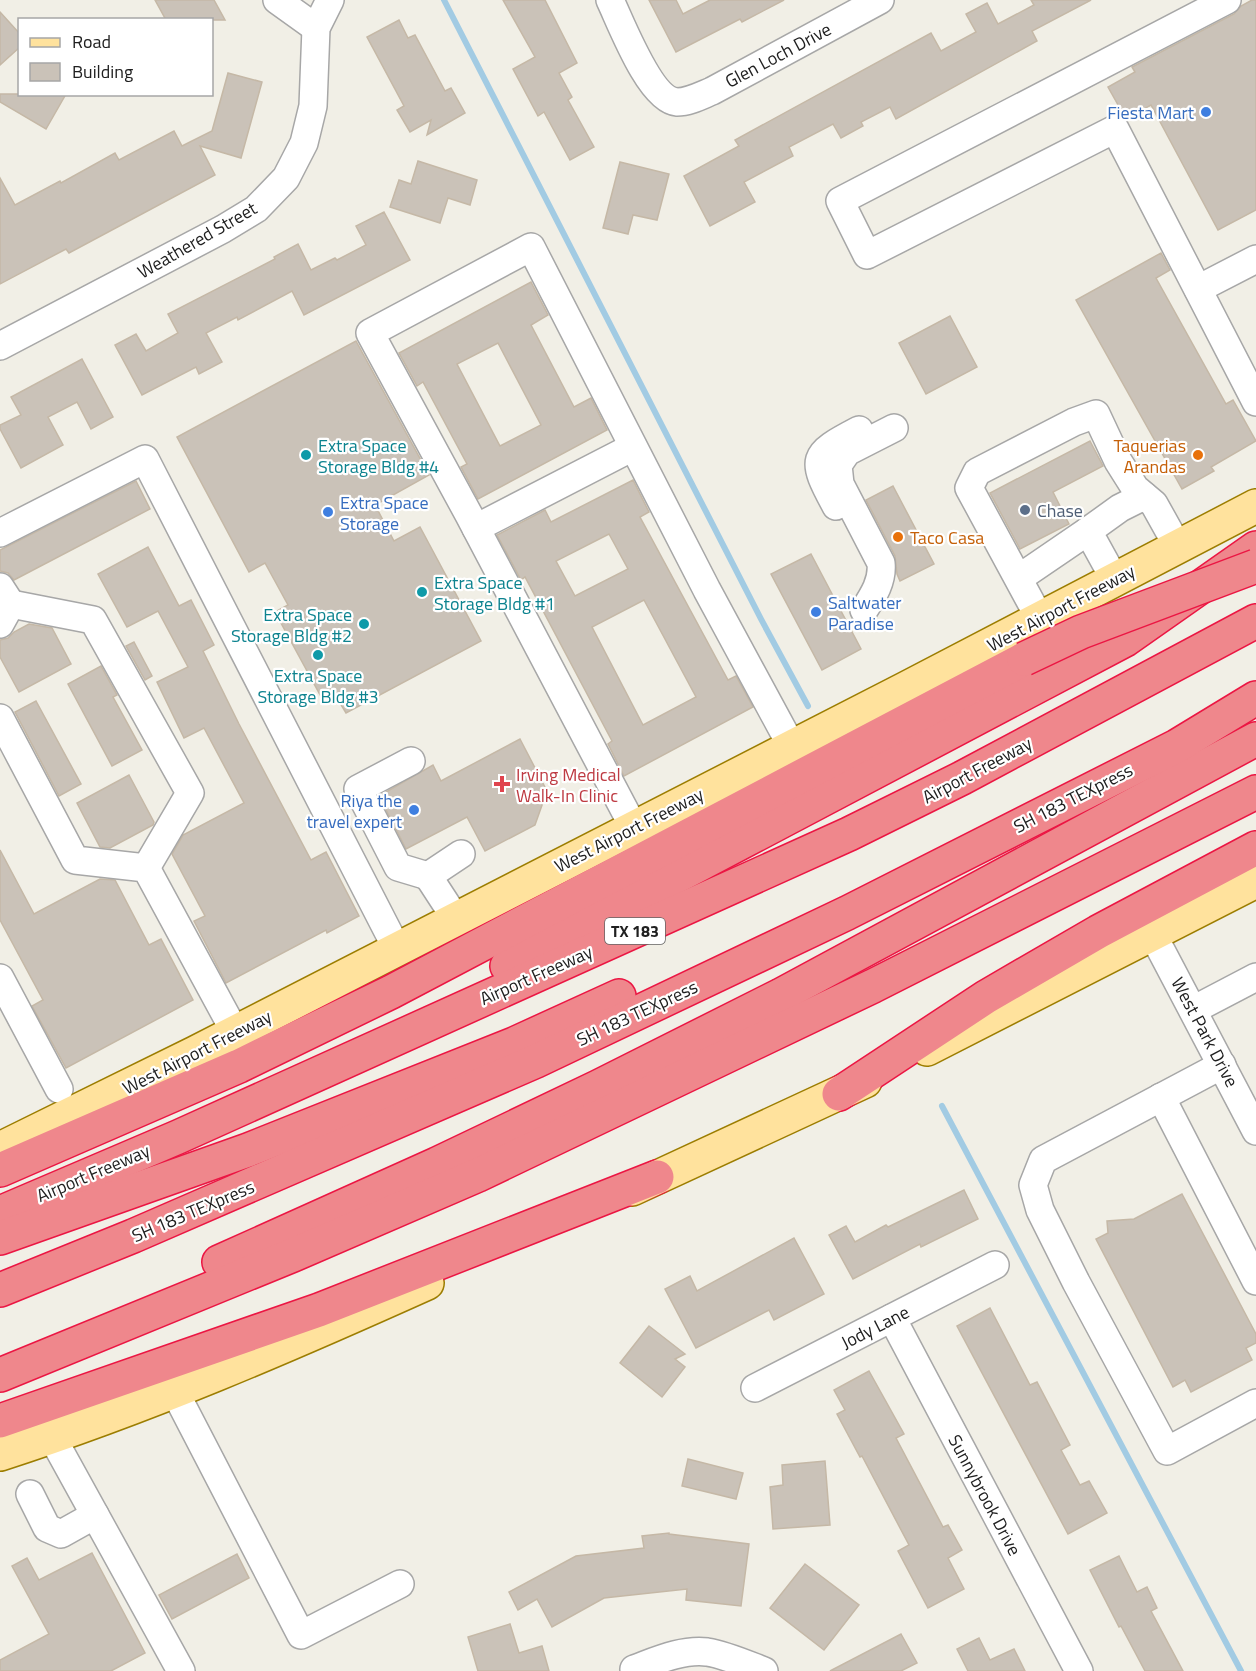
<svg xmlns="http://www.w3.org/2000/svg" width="1256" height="1671" viewBox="0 0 1256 1671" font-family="'Titillium Web',sans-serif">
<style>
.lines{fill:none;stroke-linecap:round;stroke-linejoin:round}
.stream{stroke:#a2cbe3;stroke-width:6}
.building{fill:#cac2b8;stroke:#c5b8a6;stroke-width:1.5;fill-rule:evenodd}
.minor-casing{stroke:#a7a7a7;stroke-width:30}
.major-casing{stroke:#9c7d00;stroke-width:36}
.highway-casing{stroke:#eb1643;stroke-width:36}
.minor{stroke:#fff;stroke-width:27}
.major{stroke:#ffe29d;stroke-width:33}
.highway{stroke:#ef878c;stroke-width:33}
.highway-bridge-casing{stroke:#eb1643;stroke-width:36;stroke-linecap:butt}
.highway-bridge{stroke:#ef878c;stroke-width:33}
.shop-dot{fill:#3f7fe0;stroke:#fff;stroke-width:2}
.culture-dot{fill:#0f9aa8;stroke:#fff;stroke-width:2}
.food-dot{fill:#e8710a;stroke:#fff;stroke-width:2}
.service-dot{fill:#5c6f8a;stroke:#fff;stroke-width:2}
.health-dot{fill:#e0444e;stroke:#fff;stroke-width:2}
.labels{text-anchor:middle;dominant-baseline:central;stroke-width:4.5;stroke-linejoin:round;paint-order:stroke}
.shield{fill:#fff;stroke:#636363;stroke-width:1.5}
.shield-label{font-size:16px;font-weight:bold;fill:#202020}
.street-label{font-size:18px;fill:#202020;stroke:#fff}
.shop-label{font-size:18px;fill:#366cbe;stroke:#fff;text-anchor:end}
.culture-label{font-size:18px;fill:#0d838f;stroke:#fff;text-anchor:start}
.food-label{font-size:18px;fill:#c56008;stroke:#fff;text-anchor:end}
.service-label{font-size:18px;fill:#4e5e75;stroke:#fff;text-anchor:start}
.health-label{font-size:18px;fill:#be3a42;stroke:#fff;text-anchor:start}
</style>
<rect width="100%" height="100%" fill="#f1efe6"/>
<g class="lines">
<g class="stream">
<path d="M 444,0 L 761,619 L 808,706"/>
<path d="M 942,1106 L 1241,1671"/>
</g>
</g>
<g class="building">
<path d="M 155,0 L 214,0 L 225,20 L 166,20 Z"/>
<path d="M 503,0 L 545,0 L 577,63 L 559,73 L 572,97 L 568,100 L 594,147 L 570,160 L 544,112 L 538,116 L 513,69 L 535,57 Z"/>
<path d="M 649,0 L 676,0 L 683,14 L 710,0 L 784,0 L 742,22 L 740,19 L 676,52 Z"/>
<path d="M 1031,0 L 1091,0 L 1032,31 L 1037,41 L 896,119 L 890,107 L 861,122 L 863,126 L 841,138 L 833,124 L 789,147 L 793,156 L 744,182 L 755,202 L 710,226 L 684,176 L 739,146 L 735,140 L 931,33 L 941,51 L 976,32 L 966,14 L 987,3 L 998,24 L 1034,5 Z"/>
<path d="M 1252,0 L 1256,0 L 1256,210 L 1218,230 L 1151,105 L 1126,119 L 1108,87 L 1135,72 L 1132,67 L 1234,14 L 1241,6 Z"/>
<path d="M 0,12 L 20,34 L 20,47 L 0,65 Z"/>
<path d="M 399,20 L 408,38 L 415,35 L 445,91 L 451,88 L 465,113 L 427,135 L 431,120 L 410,132 L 397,110 L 404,106 L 367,37 Z"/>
<path d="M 228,73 L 262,82 L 241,158 L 200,146 L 215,175 L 69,253 L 66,249 L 0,284 L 0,178 L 15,205 L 60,181 L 61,183 L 115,153 L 119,160 L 174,131 L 182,146 L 212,131 Z"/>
<path d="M 0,94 L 66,94 L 46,129 L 0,102 Z"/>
<path d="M 418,161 L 477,180 L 470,205 L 448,198 L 440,223 L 390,207 L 399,180 L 411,184 Z"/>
<path d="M 620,162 L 669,174 L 657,220 L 633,215 L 628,234 L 603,228 Z"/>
<path d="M 384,212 L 410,260 L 304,315 L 292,291 L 238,320 L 237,317 L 206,333 L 222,362 L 199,374 L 196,367 L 142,395 L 115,345 L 136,334 L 146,351 L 178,333 L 168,314 L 275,259 L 274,257 L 298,244 L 311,270 L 335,258 L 337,260 L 366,245 L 356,226 Z"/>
<path d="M 1161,253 L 1170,270 L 1156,278 L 1226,404 L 1233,400 L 1256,441 L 1211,467 L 1214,471 L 1182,489 L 1076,300 Z"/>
<path d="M 531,282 L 548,315 L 531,325 L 574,407 L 591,398 L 607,430 L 478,499 L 461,467 L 467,464 L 423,382 L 417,386 L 399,353 ZM 498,343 L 541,425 L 500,446 L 457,364 Z"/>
<path d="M 950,316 L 977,367 L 926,394 L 899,343 Z"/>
<path d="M 356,341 L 429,475 L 375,505 L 394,541 L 420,527 L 481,641 L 346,713 L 337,698 L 325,704 L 275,612 L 288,605 L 265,563 L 249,572 L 177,437 Z"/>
<path d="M 82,359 L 113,417 L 91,429 L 77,402 L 48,417 L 63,445 L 21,468 L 0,429 L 0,425 L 21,415 L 11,397 Z"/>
<path d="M 1090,441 L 1103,466 L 1053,492 L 1069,524 L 1020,549 L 990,493 Z"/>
<path d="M 633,480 L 649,512 L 640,517 L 728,680 L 736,676 L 753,707 L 624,776 L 608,744 L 612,741 L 525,577 L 521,580 L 497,535 L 545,510 L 551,522 ZM 609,534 L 628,569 L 575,596 L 556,561 ZM 644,600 L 696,697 L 643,725 L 592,627 Z"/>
<path d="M 136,481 L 150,509 L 14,580 L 8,573 L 0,571 L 0,550 Z"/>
<path d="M 893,486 L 934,564 L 900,581 L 897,574 L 895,556 L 866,500 Z"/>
<path d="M 148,547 L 179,606 L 191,600 L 214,645 L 203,651 L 239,724 L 311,860 L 326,852 L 359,916 L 327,933 L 326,930 L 226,983 L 194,921 L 205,916 L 172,854 L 183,835 L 244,803 L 204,728 L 184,738 L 157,682 L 188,667 L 158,611 L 127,627 L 98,574 Z"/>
<path d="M 811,554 L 861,649 L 822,670 L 771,574 Z"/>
<path d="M 29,624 L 52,628 L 71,664 L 19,692 L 0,657 L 0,640 L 8,638 L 14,632 Z"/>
<path d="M 134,642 L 152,676 L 145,680 L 126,646 Z"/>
<path d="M 101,666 L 117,695 L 113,697 L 142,750 L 112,766 L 68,684 Z"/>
<path d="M 36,701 L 81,784 L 59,796 L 15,712 Z"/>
<path d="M 520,739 L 547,791 L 535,825 L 485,851 L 467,817 L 406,849 L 379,796 L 433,765 L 441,781 Z"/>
<path d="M 129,775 L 154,822 L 153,825 L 110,848 L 100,847 L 77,803 Z"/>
<path d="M 0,850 L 34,914 L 100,879 L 115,880 L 149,945 L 161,939 L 193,1000 L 66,1068 L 32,1006 L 43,1000 L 0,920 Z"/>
<path d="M 964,1190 L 978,1219 L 921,1247 L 920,1244 L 853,1279 L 829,1235 L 846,1226 L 855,1242 L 886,1225 L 888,1227 Z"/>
<path d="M 1182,1194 L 1256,1334 L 1256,1343 L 1246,1348 L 1252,1360 L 1191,1392 L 1185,1380 L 1173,1387 L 1096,1239 L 1108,1233 L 1107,1221 L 1134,1219 Z"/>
<path d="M 794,1238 L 824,1294 L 774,1320 L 769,1310 L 696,1348 L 665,1289 L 690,1276 L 697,1291 Z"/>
<path d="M 990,1308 L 1030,1385 L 1037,1382 L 1070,1445 L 1061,1450 L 1080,1485 L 1089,1481 L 1107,1513 L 1068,1534 L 957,1326 Z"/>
<path d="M 649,1326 L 685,1354 L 675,1359 L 685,1367 L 662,1397 L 620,1363 Z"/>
<path d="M 869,1371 L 904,1434 L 896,1438 L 943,1527 L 948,1525 L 962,1550 L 948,1558 L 964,1589 L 928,1608 L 898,1551 L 909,1545 L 862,1456 L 860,1457 L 837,1414 L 845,1410 L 834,1390 Z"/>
<path d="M 688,1459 L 743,1473 L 736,1499 L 682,1486 Z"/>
<path d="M 825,1461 L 830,1525 L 773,1529 L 770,1487 L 783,1485 L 782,1465 Z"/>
<path d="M 669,1533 L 669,1534 L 749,1544 L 741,1606 L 686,1600 L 687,1589 L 604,1598 L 552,1627 L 537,1599 L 518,1610 L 509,1592 L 576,1556 L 644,1548 L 642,1536 Z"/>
<path d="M 92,1553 L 145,1653 L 111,1671 L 0,1671 L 0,1660 L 49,1634 L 12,1566 L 27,1558 L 39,1580 Z"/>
<path d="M 237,1554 L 249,1578 L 172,1619 L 159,1595 Z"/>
<path d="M 1119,1556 L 1137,1592 L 1147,1587 L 1157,1608 L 1151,1611 L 1183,1671 L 1145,1671 L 1121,1626 L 1119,1627 L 1090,1570 Z"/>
<path d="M 805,1564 L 859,1605 L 824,1650 L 770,1608 Z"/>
<path d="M 510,1624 L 519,1653 L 542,1646 L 549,1671 L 478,1671 L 468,1637 Z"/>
<path d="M 901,1634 L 917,1663 L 901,1671 L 830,1671 Z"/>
<path d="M 979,1638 L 990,1660 L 1014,1649 L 1025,1671 L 968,1671 L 957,1649 Z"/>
</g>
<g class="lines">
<g class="minor-casing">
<g id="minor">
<path d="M 277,0 L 316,28"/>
<path d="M 610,0 C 621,23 650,100 677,102 C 689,102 700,96 712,91 L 880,0"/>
<path d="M 1227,0 L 840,201 L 867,255 L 1115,129 L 1256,402"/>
<path d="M 1198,289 L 1256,259"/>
<path d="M 0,346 L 223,229 L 256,209 L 286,178 L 304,143 L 313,106 L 316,28 L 330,0"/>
<path d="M 836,506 C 810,458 811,455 859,430"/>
<path d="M 476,528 L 633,447"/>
<path d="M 0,533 L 145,459 L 397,949"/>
<path d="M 1019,578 L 1088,531"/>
<path d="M 1115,580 L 1088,531 L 1120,508 L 1144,496"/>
<path d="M 0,587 L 11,604 L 0,624"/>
<path d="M 11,604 L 93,620 L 190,793 L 146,868"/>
<path d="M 864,610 C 873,596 883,581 881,563 L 840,484 L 838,465 L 847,452 L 894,428"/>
<path d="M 1040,619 L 969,488 L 977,472 L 1074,422 L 1096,414 L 1118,461 L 1135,488 L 1154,504 L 1178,547"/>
<path d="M 0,718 L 75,860 L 146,868 L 235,1032"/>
<path d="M 411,761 L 358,789 L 398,867 L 428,876"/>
<path d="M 634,828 L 469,515 L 370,333 L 531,247 L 707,590 L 792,747"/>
<path d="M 456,919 L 428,876 L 461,854"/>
<path d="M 1153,935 L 1256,1131"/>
<path d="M 0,978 L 59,1089"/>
<path d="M 1193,1010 L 1256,977"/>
<path d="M 1222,1065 L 1043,1160 L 1033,1185 L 1040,1210 L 1076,1282 L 1167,1451 L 1256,1403"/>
<path d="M 1161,1097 L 1256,1281"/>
<path d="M 892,1318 L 1079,1671"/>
<path d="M 755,1388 L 995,1265"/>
<path d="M 175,1392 L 301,1635 L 400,1584"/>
<path d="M 52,1437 L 181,1671"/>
<path d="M 30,1494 L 47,1528 L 61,1534 L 95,1515"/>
<path d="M 634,1669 C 656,1661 682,1649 707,1652 C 726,1655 746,1664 764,1671"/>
</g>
</g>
<g class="major-casing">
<g id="major">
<path d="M 927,1049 L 1256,881"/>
<path d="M 0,1149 L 195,1053 L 905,689 L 1256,506"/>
<path d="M 632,1189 L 865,1081"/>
<path d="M 0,1454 C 146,1407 287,1346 427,1283"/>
</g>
</g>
<g class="highway-casing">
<g id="highway">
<path d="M 507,966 L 1125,640 L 1256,548"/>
<path d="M 839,1094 L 986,997 L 1098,932 L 1256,848"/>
<path d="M 0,1170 L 239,1066 L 391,992 L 1024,659"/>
<path d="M 0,1213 L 178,1137 L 849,834 L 962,778 L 1256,621"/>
<path d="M 0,1238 L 248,1150 L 514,1044 L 619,996"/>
<path d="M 219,1262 L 437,1164 L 598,1087 L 781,995 L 1256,739"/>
<path d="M 0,1290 L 133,1236 L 536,1061 L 847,913 L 1177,746 L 1256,698"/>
<path d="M 0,1375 L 293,1255 L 478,1175 L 873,986 L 1256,792"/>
<path d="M 0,1421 L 319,1310 L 657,1177"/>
</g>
</g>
<use href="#minor" class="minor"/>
<use href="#major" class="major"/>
<use href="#highway" class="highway"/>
<g class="highway-bridge-casing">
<path id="highway-bridge" d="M 1024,659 L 1081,632 L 1256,566"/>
</g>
<use href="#highway-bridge" class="highway-bridge"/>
</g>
<g class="shop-dot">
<circle cx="1206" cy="112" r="6"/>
<circle cx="328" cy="512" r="6"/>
<circle cx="816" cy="612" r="6"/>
<circle cx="414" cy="810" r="6"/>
</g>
<g class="culture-dot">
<circle cx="306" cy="455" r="6"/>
<circle cx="422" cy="592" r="6"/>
<circle cx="364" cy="624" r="6"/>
<circle cx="318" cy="655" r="6"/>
</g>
<g class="food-dot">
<circle cx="1198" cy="455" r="6"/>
<circle cx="898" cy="537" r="6"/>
</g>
<circle class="service-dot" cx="1025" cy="510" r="6"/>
<path class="health-dot" d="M499 775h6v6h6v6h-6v6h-6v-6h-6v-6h6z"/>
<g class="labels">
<rect class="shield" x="605" y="918" width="60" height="26" rx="4.5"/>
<g class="shield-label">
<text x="635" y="931">TX 183</text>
</g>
<g class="street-label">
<text transform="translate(778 55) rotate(-28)">Glen Loch Drive</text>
<text transform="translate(197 240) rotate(-30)">Weathered Street</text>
<text transform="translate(1061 608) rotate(-28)">West Airport Freeway</text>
<text transform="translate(977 770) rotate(-28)">Airport Freeway</text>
<text transform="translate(1073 798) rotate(-27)">SH 183 TEXpress</text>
<text transform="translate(629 830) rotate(-27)">West Airport Freeway</text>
<text transform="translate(536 975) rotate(-24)">Airport Freeway</text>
<text transform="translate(637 1013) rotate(-25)">SH 183 TEXpress</text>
<text transform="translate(1205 1032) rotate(62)">West Park Drive</text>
<text transform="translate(197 1052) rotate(-27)">West Airport Freeway</text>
<text transform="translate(93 1173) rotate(-23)">Airport Freeway</text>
<text transform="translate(193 1211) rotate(-23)">SH 183 TEXpress</text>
<text transform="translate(875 1327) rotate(-27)">Jody Lane</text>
<text transform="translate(985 1495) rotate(62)">Sunnybrook Drive</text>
</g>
<g class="shop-label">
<text x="1194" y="112">Fiesta Mart</text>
<text x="340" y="502" text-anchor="start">Extra Space<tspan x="340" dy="21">Storage</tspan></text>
<text x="828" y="602" text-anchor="start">Saltwater<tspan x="828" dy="21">Paradise</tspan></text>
<text x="402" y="800">Riya the<tspan x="402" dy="21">travel expert</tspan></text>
</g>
<g class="culture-label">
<text x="318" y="445">Extra Space<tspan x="318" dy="21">Storage Bldg #4</tspan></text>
<text x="434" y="582">Extra Space<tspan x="434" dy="21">Storage Bldg #1</tspan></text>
<text x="352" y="614" text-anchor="end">Extra Space<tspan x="352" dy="21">Storage Bldg #2</tspan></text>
<text x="318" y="675" text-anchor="middle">Extra Space<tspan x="318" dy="21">Storage Bldg #3</tspan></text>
</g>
<g class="food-label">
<text x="1186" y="445">Taquerias<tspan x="1186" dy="21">Arandas</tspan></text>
<text x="910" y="537" text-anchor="start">Taco Casa</text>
</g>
<g class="service-label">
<text x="1037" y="510">Chase</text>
</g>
<g class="health-label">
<text x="516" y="774">Irving Medical<tspan x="516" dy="21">Walk-In Clinic</tspan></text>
</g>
</g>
<rect x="18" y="18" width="195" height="78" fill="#ffffff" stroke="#a6a6a6" stroke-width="1.5"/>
<rect x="30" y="38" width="30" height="9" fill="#ffe29d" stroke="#a6a6a6" stroke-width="1.5"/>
<text x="72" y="48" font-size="18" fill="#202020">Road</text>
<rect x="30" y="63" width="30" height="18" fill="#cac2b8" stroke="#a6a6a6" stroke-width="1.5"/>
<text x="72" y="78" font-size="18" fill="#202020">Building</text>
</svg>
